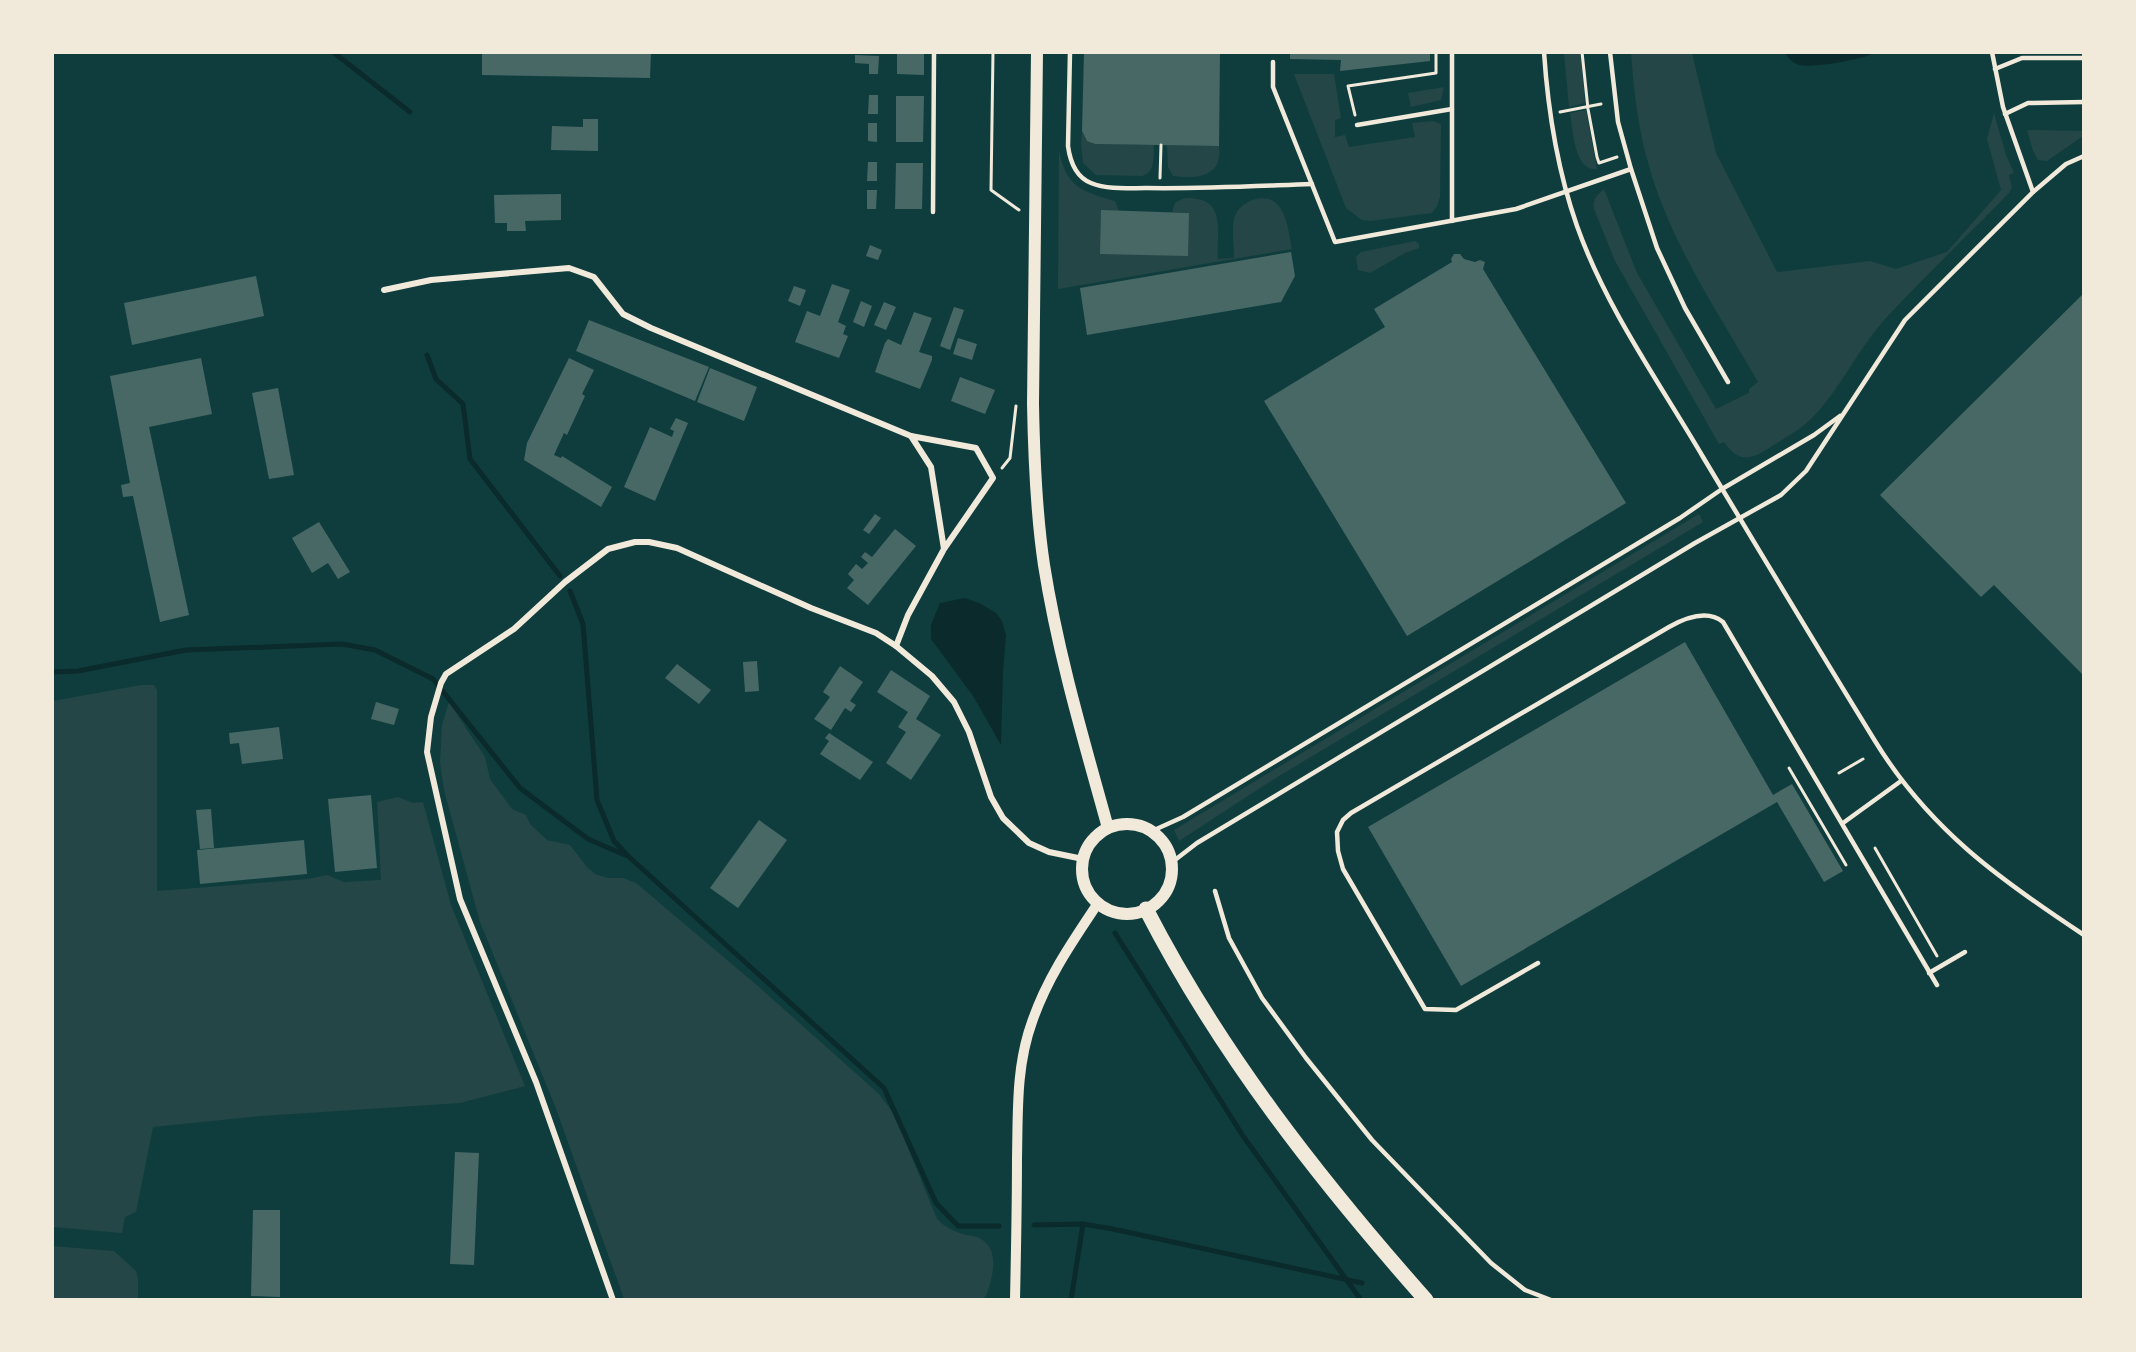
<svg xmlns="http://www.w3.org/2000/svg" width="2136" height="1352" viewBox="0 0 2136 1352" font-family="Georgia,serif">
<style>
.green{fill:#244646}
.water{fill:#0a2a2b}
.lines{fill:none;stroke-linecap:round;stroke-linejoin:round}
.stream{stroke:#0a2a2b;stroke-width:5}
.building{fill:#486865}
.path{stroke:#f1e9da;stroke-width:3}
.service{stroke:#f1e9da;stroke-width:4.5}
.minor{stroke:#f1e9da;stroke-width:6}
.tertiary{stroke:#f1e9da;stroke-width:10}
.secondary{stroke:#f1e9da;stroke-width:12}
.motorway{stroke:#f1e9da;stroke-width:15}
</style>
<rect width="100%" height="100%" fill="#0f3d3e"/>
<g class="green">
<path d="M 1564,53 L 1581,53 L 1585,103 L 1569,107 Z"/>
<path d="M 1631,53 L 1692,53 L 1716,153 L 1777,272 L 1870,261 L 1896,269 L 1947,252 L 2001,190 L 1987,139 L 1994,113 L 2006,155 L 2014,173 L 2009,175 L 2012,187 L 2009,193 C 1968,235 1926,275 1887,317 C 1858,348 1841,389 1811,419 C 1800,430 1786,437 1774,445 C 1752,459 1740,465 1724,442 L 1719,444 L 1615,261 L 1594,209 C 1592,200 1597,195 1604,189 L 1637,273 L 1716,409 L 1749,393 L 1749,389 L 1758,382 C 1718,312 1671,244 1649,166 C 1638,129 1634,92 1631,53 Z"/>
<path d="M 1294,74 L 1334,74 L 1341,118 L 1335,120 L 1335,137 L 1345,135 L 1349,147 L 1415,137 L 1412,123 L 1433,121 L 1441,124 L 1440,197 L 1437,206 L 1432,213 L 1370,221 L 1362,220 L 1346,208 Z"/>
<path d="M 1444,87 L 1441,100 L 1411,107 L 1408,93 Z"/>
<path d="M 1586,110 L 1597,169 C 1574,172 1573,129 1570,113 Z"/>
<path d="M 2027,130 L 2083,131 L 2083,136 L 2047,161 L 2038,160 L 2033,151 Z"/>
<path d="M 1082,131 L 1086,140 L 1095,144 L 1154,145 C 1153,158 1156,172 1142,176 L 1096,175 L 1083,163 L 1081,144 Z"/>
<path d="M 1167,145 L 1219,146 C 1223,177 1197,179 1173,176 L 1168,167 Z"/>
<path d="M 1059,150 C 1066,187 1081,191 1115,201 L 1119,211 L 1187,256 L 1189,213 L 1172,212 L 1175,203 C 1182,198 1188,197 1197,199 C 1226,203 1216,238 1218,259 L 1234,258 C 1234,245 1231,228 1235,216 C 1238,208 1245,203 1252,200 C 1286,189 1288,230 1292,249 L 1058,289 Z"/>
<path d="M 1415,241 L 1419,244 L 1419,248 L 1405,253 L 1370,273 L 1358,270 L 1356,257 L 1361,252 Z"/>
<path d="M 1699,514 L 1703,522 L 1274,779 L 1179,841 L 1174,830 Z"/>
<path d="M 141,685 L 154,685 L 157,690 L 157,891 L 308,879 L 327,875 L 344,882 L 381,880 L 377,802 L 398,797 L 413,803 L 423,802 L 451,905 L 525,1086 L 460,1103 L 261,1116 L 153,1127 L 136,1212 L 125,1217 L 122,1233 L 53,1227 L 53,701 Z"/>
<path d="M 449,702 L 485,757 L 490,779 L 512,809 L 526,815 L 530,824 L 547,840 L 570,845 L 587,867 L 595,874 L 608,878 L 623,878 L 636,883 L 759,987 L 879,1094 L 894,1114 L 937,1219 C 946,1228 955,1232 966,1235 C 971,1236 977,1236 981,1239 C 1001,1251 992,1279 986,1296 L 980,1300 L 624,1299 L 555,1106 L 480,922 L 444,790 L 440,763 L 442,725 Z"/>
<path d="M 52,1246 L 114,1251 L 136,1271 L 138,1278 L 138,1299 L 53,1299 Z"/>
</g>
<g class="water">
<path d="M 1785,53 L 1874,53 C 1861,60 1813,68 1799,65 C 1793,63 1788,58 1785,53 Z"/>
<path d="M 965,598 L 981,604 L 996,613 L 1002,621 L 1006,635 L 1003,671 L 1001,745 L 973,696 L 931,639 L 931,625 L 940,603 Z"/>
</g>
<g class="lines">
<g class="stream">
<path d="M 333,52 L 410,112"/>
<path d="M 427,355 L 436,379 L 463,404 L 470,459 L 560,576"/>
<path d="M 570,591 L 583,624 L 597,800 L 614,841 L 628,856 L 884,1088 L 936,1203 L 958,1226 L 999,1226"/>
<path d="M 52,672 L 78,671 L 186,650 L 342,644 L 375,650 L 433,679 L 520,788 L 588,839 L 625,855"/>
<path d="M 1115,933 L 1243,1136 L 1361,1300"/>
<path d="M 1034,1225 L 1083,1224 L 1113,1229 L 1362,1283"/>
<path d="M 1071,1300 L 1083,1224"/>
</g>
</g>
<g class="building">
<path d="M 482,52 L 651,52 L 650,78 L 482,75 Z"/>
<path d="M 897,52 L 924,52 L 924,75 L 897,74 Z"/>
<path d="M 1084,52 L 1220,52 L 1219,146 L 1095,144 L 1087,141 L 1082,131 Z"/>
<path d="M 1290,52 L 1430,52 L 1430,61 L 1340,71 L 1341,60 L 1290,59 Z"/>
<path d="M 855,55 L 879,56 L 878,74 L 869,74 L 869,64 L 855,63 Z"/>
<path d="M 869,95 L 878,95 L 878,114 L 868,114 Z"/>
<path d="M 896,96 L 924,96 L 923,142 L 896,142 Z"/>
<path d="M 583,119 L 598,119 L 598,151 L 551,150 L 552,126 L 583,127 Z"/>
<path d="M 868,123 L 877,123 L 877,142 L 868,141 Z"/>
<path d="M 868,162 L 877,162 L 877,181 L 867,181 Z"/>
<path d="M 896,163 L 923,163 L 922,209 L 895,209 Z"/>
<path d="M 867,190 L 877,190 L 876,209 L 867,209 Z"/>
<path d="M 561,194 L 561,220 L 525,221 L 526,231 L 507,231 L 507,223 L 495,223 L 494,195 Z"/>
<path d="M 1101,210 L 1189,213 L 1188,256 L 1100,254 Z"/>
<path d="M 870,245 L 882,250 L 878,260 L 866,256 Z"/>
<path d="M 1291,252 L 1295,276 L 1281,302 L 1087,335 L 1080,288 Z"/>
<path d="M 1454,254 L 1460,254 L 1464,259 L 1475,262 L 1480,260 L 1485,262 L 1483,269 L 1626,503 L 1407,636 L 1264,401 L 1385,327 L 1374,309 L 1452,262 L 1451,259 Z"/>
<path d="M 256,276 L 264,316 L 132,345 L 124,303 Z"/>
<path d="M 832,284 L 850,290 L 838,322 L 846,326 L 843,334 L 848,336 L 839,358 L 795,342 L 807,311 L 820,316 Z"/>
<path d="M 794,286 L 806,290 L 800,306 L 788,301 Z"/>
<path d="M 2084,293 L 2084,676 L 1994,585 L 1981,597 L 1880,495 Z"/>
<path d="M 861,301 L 872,306 L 864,327 L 853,322 Z"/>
<path d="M 884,302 L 896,307 L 886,330 L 874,325 Z"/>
<path d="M 954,307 L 964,310 L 950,350 L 940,346 Z"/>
<path d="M 914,312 L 932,318 L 919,352 L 932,356 L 932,360 L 920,389 L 875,372 L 885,343 L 888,339 L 901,345 Z"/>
<path d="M 589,320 L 709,367 L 695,401 L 576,351 Z"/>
<path d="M 958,338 L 977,344 L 972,360 L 953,354 Z"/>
<path d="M 201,358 L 212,414 L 149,427 L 189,615 L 160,622 L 133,496 L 123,497 L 121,485 L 130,483 L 110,376 Z"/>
<path d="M 569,358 L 594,370 L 582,394 L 585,396 L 567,435 L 564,433 L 554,455 L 561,458 L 562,456 L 612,487 L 601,507 L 524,460 L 527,443 Z"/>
<path d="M 710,368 L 757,387 L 744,421 L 697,402 Z"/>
<path d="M 960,377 L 995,390 L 985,414 L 951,401 Z"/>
<path d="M 278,388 L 294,475 L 269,479 L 252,393 Z"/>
<path d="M 676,418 L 688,423 L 655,501 L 624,487 L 650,427 L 672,437 L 674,431 L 670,429 Z"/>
<path d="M 875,514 L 881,518 L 869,534 L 863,530 Z"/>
<path d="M 319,522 L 350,572 L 338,579 L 328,563 L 312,573 L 292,538 Z"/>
<path d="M 895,529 L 916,546 L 868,605 L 847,588 L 854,580 L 848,574 L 856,564 L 862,569 L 868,563 L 861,557 L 865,552 L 872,557 Z"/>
<path d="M 1685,642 L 1773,795 L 1792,784 L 1843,871 L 1824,882 L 1777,802 L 1461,986 L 1368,827 Z"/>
<path d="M 757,661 L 759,691 L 745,692 L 743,662 Z"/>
<path d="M 677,664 L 711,690 L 699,704 L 665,678 Z"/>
<path d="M 840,666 L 863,682 L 850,701 L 856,705 L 851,712 L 845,708 L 831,730 L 814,719 L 830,697 L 823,692 Z"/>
<path d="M 891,670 L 930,696 L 916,719 L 941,735 L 911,780 L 886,763 L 906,732 L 898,727 L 908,712 L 877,692 Z"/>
<path d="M 376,702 L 399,709 L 394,725 L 371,719 Z"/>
<path d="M 279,727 L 283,759 L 242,764 L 239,743 L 230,744 L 229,733 Z"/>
<path d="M 829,733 L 873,762 L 860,780 L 820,754 L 829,741 L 825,738 Z"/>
<path d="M 371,795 L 377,868 L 335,872 L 328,799 Z"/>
<path d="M 211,809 L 214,848 L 200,849 L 196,810 Z"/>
<path d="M 759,820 L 787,840 L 738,908 L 710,888 Z"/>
<path d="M 304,840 L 307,874 L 200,884 L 197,850 Z"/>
<path d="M 455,1152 L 479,1153 L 474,1265 L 450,1264 Z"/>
<path d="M 253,1210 L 280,1210 L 280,1297 L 251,1296 Z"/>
</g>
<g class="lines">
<g class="path">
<path d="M 993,52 L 991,190 L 1019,210"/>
<path d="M 1582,52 L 1588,109 L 1597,157 L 1599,163 L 1617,157"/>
<path d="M 1560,112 L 1601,104"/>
<path d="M 1355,115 L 1348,86 L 1436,73 L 1436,52"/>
<path d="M 1160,178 L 1161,145"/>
<path d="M 1002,468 L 1010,458 L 1016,406"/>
<path d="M 1789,768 L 1846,865"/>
<path d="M 1839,773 L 1863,759"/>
<path d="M 1875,848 L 1937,956"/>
</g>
<g class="service">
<path d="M 1070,52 L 1068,146 C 1070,161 1076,177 1091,183 C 1108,190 1128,188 1146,188 C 1201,189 1256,186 1312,184"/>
<path d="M 1544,52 C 1548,112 1557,169 1577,226 C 1606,308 1659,382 1703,457 C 1760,552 1817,647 1875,741 C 1929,829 1999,879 2084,935"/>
<path d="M 1610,52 L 1618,122 L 1631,169"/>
<path d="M 1992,52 L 2003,107 L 2033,192"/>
<path d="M 1273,62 L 1273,87 L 1335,242 L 1516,209 L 1631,169 L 1657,248 L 1685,308 L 1728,382"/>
<path d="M 1995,69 L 2022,58 L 2084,58"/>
<path d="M 2005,114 L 2028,103 L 2084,102"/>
<path d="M 1357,125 L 1452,109"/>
<path d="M 933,212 L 934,52"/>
<path d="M 1452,221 L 1452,52"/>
<path d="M 1843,823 L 1901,781"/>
<path d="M 1152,831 L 1183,817 L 1680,518 L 1722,489 L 1814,435 L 1840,416"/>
<path d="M 1171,863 L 1197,843 L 1695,543 L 1781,495 L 1806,471 L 1905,320 L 2033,192 L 2066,164 L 2084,156"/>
<path d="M 1215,891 L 1229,938 L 1262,998 L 1306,1058 L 1372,1140 L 1491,1263 L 1525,1290 L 1551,1300"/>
<path d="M 1538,963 L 1456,1010 L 1425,1009 L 1343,869 L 1338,851 L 1337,832 L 1343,820 L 1351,813 L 1669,627 C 1685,618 1707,609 1723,622 L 1937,985"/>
<path d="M 1929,973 L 1965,952"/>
</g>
<g class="minor">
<path d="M 384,290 L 431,280 L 569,268 L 594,277 L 623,314 L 651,328 L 911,436"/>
<path d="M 896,646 L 908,615 L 944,549 L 993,478 L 976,448 L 911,436 L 931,467 L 944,549"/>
<path d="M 613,1300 L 536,1082 L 460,899 L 427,752 L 431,717 L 441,683 L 446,674 L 514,629 L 565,582 L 608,549 L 635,542 L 649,542 L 677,548 L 811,608 L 876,633 L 896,646 L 932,676 L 954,702 L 969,732 L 991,797 L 1003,818 L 1029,843 L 1049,852 L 1083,859"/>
</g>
<path class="tertiary" d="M 1015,1300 C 1016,1252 1017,1205 1017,1158 C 1018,1112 1016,1066 1032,1022 C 1047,978 1072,942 1098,903"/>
<g class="secondary">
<path d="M 1037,52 L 1033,404 C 1034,458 1036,512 1044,565 C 1058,654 1084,741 1108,828"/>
<circle cx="1127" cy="869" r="45"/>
</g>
<path class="motorway" d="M 1146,909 C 1220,1053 1319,1179 1426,1300"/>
</g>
<rect width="2136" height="1352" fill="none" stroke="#f1e9da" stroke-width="108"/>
</svg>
